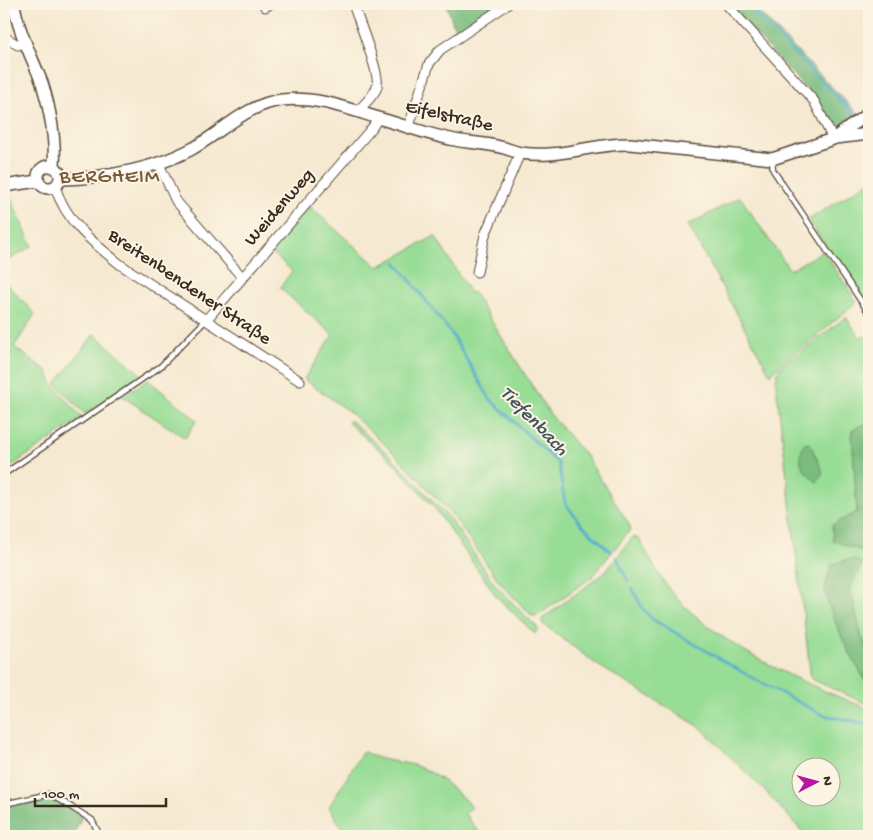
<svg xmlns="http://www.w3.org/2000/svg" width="873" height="840" viewBox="0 0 873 840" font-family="'Gochi Hand',sans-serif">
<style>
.green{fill:#98dd96;stroke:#6a845a;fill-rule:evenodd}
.forest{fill:#7abc7f;stroke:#5a734e}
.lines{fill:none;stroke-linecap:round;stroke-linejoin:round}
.stream{stroke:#52a9cf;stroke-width:2.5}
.service-casing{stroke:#574739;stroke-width:7}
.minor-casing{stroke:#574739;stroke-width:11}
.tertiary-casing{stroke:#574739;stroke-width:14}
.service{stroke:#fff;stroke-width:4.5}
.minor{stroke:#fff;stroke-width:9}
.tertiary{stroke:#fff;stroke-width:11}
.labels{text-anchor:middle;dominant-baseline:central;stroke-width:4;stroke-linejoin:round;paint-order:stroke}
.street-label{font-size:19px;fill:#3b2a1e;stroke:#fcf5e5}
.water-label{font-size:20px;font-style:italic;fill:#43565c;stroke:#fcf5e5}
.quarter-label{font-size:21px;letter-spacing:1px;fill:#77593b;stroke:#fcf5e5}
</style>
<rect width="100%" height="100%" fill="#fcf5e5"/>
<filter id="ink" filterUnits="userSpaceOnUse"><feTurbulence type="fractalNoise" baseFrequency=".02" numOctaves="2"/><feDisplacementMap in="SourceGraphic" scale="10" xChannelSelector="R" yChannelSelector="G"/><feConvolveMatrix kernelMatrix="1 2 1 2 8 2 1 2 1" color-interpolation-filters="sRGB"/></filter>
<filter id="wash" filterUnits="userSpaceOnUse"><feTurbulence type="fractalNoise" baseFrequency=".0096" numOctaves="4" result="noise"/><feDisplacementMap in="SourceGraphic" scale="20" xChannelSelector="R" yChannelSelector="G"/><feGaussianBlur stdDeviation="1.12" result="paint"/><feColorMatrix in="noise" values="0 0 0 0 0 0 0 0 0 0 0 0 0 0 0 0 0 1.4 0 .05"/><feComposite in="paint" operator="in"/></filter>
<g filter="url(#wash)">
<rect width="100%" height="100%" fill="#f6e9d1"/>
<g class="green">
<path d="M 869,182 L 869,308 L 808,220 Z"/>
<path d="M 10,197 L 32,246 L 4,263 L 4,198 Z"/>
<path d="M 740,197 L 790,270 L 823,251 L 857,302 L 770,374 L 688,225 Z"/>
<path d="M 309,206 L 378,267 L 435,236 L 470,293 L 473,292 L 550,414 L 586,456 L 630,526 L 630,530 L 592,577 L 537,616 L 532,616 L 500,583 L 454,517 L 396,455 L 348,411 L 304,379 L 333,335 L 280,288 L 292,271 L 270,251 Z"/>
<path d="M 4,281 L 35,314 L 14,347 L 47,371 L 52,383 L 82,418 L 4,471 Z"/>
<path d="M 846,317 L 860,337 L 869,336 L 869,422 L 852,430 L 859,551 L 869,553 L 869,653 L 861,635 L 850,588 L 832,564 L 864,680 L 869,682 L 869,705 L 811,679 L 776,384 L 777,373 L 781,367 Z"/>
<path d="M 94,334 L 143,376 L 85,414 L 56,384 Z"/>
<path d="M 148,380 L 197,420 L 185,438 L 122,396 Z"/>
<path d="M 350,420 L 392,457 L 435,503 L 450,519 L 496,586 L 538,628 L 535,634 L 497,597 L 433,506 L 391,460 L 348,423 Z"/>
<path d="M 633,537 L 639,539 C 651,560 663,585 681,603 C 733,653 803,683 869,709 L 869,836 L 806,836 L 769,795 L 700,727 L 596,664 L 542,623 L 542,619 L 604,573 ZM 800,768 L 830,768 L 830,798 L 800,798 Z"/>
<path d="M 363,751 C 380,763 401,760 419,767 C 441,776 456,791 472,807 L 465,814 L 482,836 L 347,836 L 329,807 Z"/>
</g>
<g class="forest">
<path d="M 446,4 L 503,4 L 457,35 Z"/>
<path d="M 728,4 L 751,4 L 858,114 L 846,127 L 839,130 L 816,100 Z"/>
<path d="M 869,422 L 869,553 L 833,541 L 832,525 L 857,512 L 852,430 Z"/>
<path d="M 804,443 L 810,444 L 823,472 L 817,482 C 801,469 797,463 804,443 Z"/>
<path d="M 852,559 L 862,563 L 850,588 L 861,635 L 869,653 L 869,682 C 858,677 825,603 825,590 C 825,582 830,572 832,564 Z"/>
<path d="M 51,795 L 73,805 L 82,817 L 73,836 L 4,836 L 4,805 Z"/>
</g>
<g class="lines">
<g class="stream">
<path d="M 746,4 L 854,114"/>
<path d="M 396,262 L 451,333 L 490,399 L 558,463 L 565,503 L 582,525 L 610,551"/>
<path d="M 617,558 L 628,581"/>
<path d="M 632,588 L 642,608 L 652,619 L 749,676 L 823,715 L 869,724"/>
</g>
</g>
</g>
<g filter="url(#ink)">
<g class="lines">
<g class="service-casing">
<g id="service">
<path d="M 772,160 L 773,170 L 869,313"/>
<path d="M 4,474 L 161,366 L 206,320"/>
<path d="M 4,804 L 50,794 L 92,820 L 100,836"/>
</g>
</g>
<g class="minor-casing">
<g id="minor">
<path d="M 353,4 C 358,19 381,75 377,87 C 374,96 364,104 358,111"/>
<path d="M 726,4 L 814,101 L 833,139"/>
<path d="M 265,7 L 270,4"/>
<path d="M 4,37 L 18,45 L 26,42"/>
<path d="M 409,126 L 429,64 L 440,50 L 508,4"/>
<path d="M 158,162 L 176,201 L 242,277"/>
<path d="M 55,187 C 67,223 92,242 121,265 L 300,381"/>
<path d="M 477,272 L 485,235 L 520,153"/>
<path d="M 206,320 L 372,128 L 378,118"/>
</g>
</g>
<g class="tertiary-casing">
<g id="tertiary">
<path d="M 14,4 C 18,31 32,57 42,83 C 50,108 56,141 54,167"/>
<path d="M 835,138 L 869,134"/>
<circle cx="49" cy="177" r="11"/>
<path d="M 61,179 C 103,178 151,170 190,150 C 220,134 246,104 282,100 C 316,96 346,108 378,118 C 403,125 429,135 455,140 C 469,143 485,143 500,147 C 507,148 514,152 521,153 C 559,159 594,143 630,144 L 772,159 L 833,139 L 869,113"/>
<path d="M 4,186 L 38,181"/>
</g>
</g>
<use href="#service" class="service"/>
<use href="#minor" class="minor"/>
<use href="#tertiary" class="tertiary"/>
</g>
</g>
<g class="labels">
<g class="street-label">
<text transform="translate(449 117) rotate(13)">Eifelstraße</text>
<text transform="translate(280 208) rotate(-49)">Weidenweg</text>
<text transform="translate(189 288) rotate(34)">Breitenbendener Straße</text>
</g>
<g class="water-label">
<text transform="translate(533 422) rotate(46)">Tiefenbach</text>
</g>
<g class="quarter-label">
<text x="110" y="178">BERGHEIM</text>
</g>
</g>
<rect width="873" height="840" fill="none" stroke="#fcf5e5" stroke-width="20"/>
<g transform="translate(816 782) rotate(84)"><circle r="24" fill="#fcf5e5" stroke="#afa495"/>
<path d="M0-4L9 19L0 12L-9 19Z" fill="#b5179e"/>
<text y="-8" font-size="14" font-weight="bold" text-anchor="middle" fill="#3b2a1e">N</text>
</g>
<path d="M35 798v8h131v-8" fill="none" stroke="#3b2a1e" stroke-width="2.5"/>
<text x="42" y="798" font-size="15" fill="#3b2a1e" stroke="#fcf5e5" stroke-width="4" paint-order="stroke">100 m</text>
</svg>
